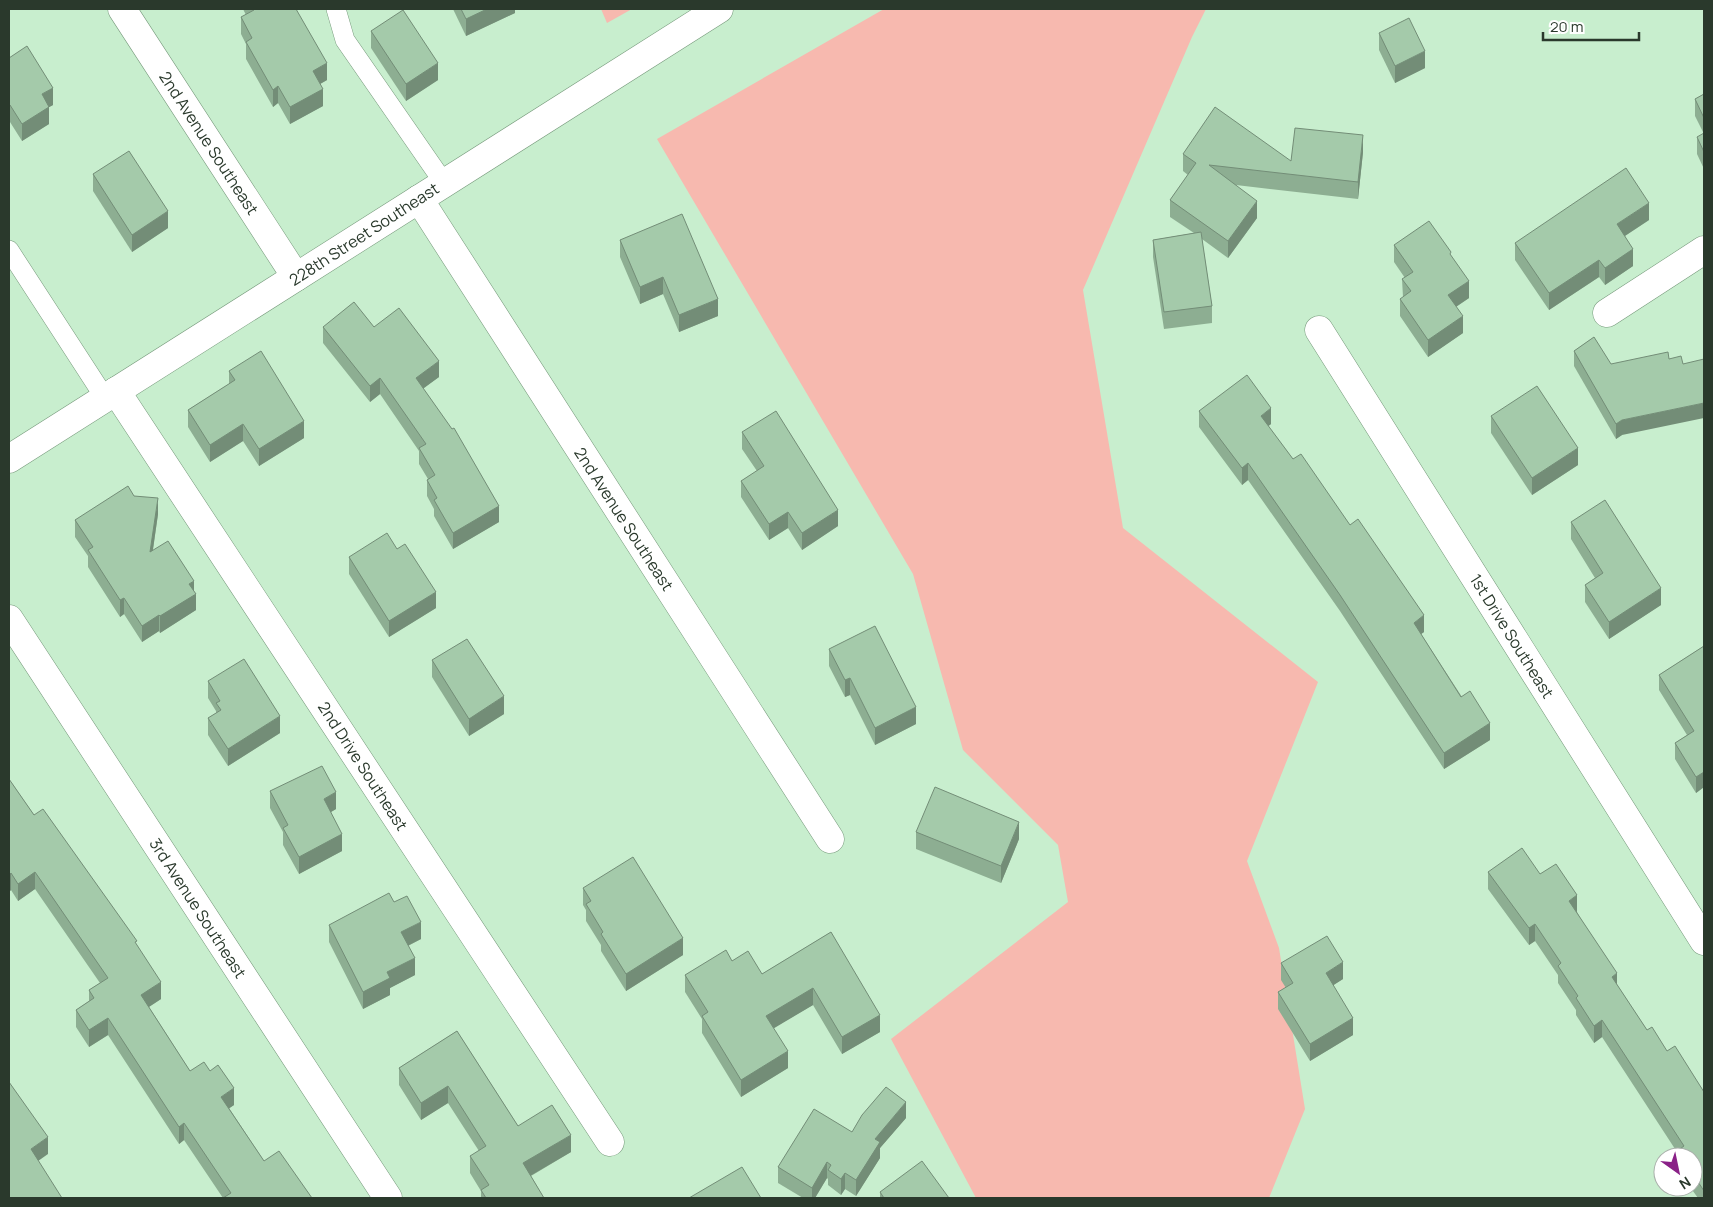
<svg xmlns="http://www.w3.org/2000/svg" width="1713" height="1207" viewBox="0 0 1713 1207" font-family="Manrope,sans-serif">
<style>
.green{fill:#f7b9af}
.lines{fill:none;stroke-linecap:round;stroke-linejoin:round}
.lane-casing{stroke:#76997b;stroke-width:20}
.street-casing{stroke:#76997b;stroke-width:29}
.secondary-casing{stroke:#76997b;stroke-width:29}
.lane{stroke:#fff;stroke-width:19}
.street{stroke:#fff;stroke-width:28}
.secondary{stroke:#fff;stroke-width:28}
.wall{fill:#8dae92}
.shaded-wall{fill:#738d77}
.building{fill:#a4caaa;stroke:#738d77}
.labels{text-anchor:middle;dominant-baseline:central;stroke-width:4;stroke-linejoin:round;paint-order:stroke}
.street-label{font-size:16px;fill:#2a392c;stroke:#fff}
</style>
<rect width="100%" height="100%" fill="#c8eece"/>
<g class="green">
<path d="M 601,9 L 632,9 L 607,23 Z"/>
<path d="M 884,9 L 1206,9 L 1192,37 L 1083,290 L 1123,528 L 1318,682 L 1247,861 L 1279,948 L 1305,1109 L 1269,1198 L 976,1198 L 891,1039 L 1068,902 L 1058,845 L 963,750 L 913,574 L 657,139 Z"/>
</g>
<g class="lines">
<g class="lane-casing">
<g id="lane">
<path d="M 336,9 L 345,40 L 444,183"/>
<path d="M 9,250 L 105,398"/>
</g>
</g>
<g class="street-casing">
<g id="street">
<path d="M 122,9 L 296,277"/>
<path d="M 419,199 L 830,839"/>
<path d="M 1607,313 L 1704,250"/>
<path d="M 1319,330 L 1704,941"/>
<path d="M 116,391 L 610,1142"/>
<path d="M 9,619 L 388,1198"/>
</g>
</g>
<g class="secondary-casing">
<path id="secondary" d="M 9,459 L 719,9"/>
</g>
<use href="#lane" class="lane"/>
<use href="#street" class="street"/>
<use href="#secondary" class="secondary"/>
</g>
<g class="wall">
<path d="M 243,9 L 296,9 L 327,80 L 320,84 L 323,106 L 290,124 L 278,103 L 273,107 L 246,59 L 246,44 L 241,34 L 241,17 L 246,15 Z"/>
<path d="M 453,9 L 515,9 L 515,13 L 466,36 Z"/>
<path d="M 371,31 L 438,80 L 406,101 L 371,48 Z"/>
<path d="M 1379,33 L 1425,68 L 1395,83 L 1379,50 Z"/>
<path d="M 9,58 L 53,105 L 49,107 L 49,124 L 22,141 L 10,122 L 9,123 Z"/>
<path d="M 1704,94 L 1704,169 L 1697,154 L 1697,137 L 1704,134 L 1695,116 L 1695,99 Z"/>
<path d="M 1363,152 L 1358,199 L 1236,185 L 1257,218 L 1228,258 L 1202,239 L 1212,306 L 1212,323 L 1164,329 L 1153,257 L 1153,240 L 1194,233 L 1170,217 L 1170,200 L 1188,175 L 1183,171 L 1183,154 L 1291,161 Z"/>
<path d="M 93,174 L 168,228 L 132,252 L 93,191 Z"/>
<path d="M 1649,220 L 1625,236 L 1633,266 L 1605,285 L 1599,277 L 1549,310 L 1515,260 L 1515,243 Z"/>
<path d="M 620,240 L 718,316 L 679,332 L 663,294 L 640,304 L 620,257 Z"/>
<path d="M 1394,245 L 1451,256 L 1469,298 L 1456,307 L 1463,333 L 1428,357 L 1400,316 L 1400,299 L 1403,297 L 1402,279 L 1405,278 L 1394,262 Z"/>
<path d="M 323,327 L 374,327 L 439,377 L 423,388 L 499,522 L 453,549 L 434,516 L 434,509 L 427,496 L 427,480 L 428,479 L 419,464 L 419,451 L 380,394 L 370,402 L 323,343 Z"/>
<path d="M 1594,337 L 1622,435 L 1616,439 L 1574,366 L 1574,351 Z"/>
<path d="M 229,371 L 304,438 L 259,466 L 243,441 L 210,462 L 188,427 L 188,410 L 229,384 Z"/>
<path d="M 1199,411 L 1271,424 L 1268,426 L 1293,459 L 1424,632 L 1421,634 L 1490,740 L 1444,769 L 1340,611 L 1248,480 L 1242,485 L 1199,427 Z"/>
<path d="M 1491,416 L 1578,465 L 1532,495 L 1491,433 Z"/>
<path d="M 742,432 L 838,526 L 802,550 L 788,528 L 769,540 L 741,497 L 741,481 L 757,471 L 742,449 Z"/>
<path d="M 134,496 L 158,514 L 153,550 L 194,591 L 196,610 L 160,633 L 159,631 L 142,642 L 124,614 L 120,617 L 88,567 L 88,556 L 75,537 L 75,520 Z"/>
<path d="M 1571,522 L 1661,605 L 1609,639 L 1585,602 L 1585,585 L 1595,578 L 1571,539 Z"/>
<path d="M 397,549 L 436,608 L 389,637 L 349,574 L 349,557 Z"/>
<path d="M 1704,646 L 1704,787 L 1696,793 L 1675,759 L 1675,743 L 1687,735 L 1659,690 L 1659,675 Z"/>
<path d="M 829,649 L 916,724 L 875,745 L 850,695 L 845,697 L 829,666 Z"/>
<path d="M 432,660 L 504,714 L 469,736 L 432,677 Z"/>
<path d="M 208,681 L 280,733 L 228,766 L 208,735 L 208,718 L 216,713 L 216,711 L 208,698 Z"/>
<path d="M 9,779 L 34,815 L 137,946 L 161,999 L 149,1007 L 190,1071 L 234,1105 L 229,1108 L 264,1161 L 312,1198 L 223,1198 L 184,1140 L 179,1144 L 108,1035 L 89,1047 L 76,1027 L 76,1010 L 89,1001 L 89,990 L 100,983 L 35,889 L 18,901 L 11,890 L 9,892 Z"/>
<path d="M 270,791 L 336,809 L 331,812 L 342,851 L 299,874 L 283,845 L 283,832 L 270,808 Z"/>
<path d="M 916,832 L 1019,839 L 1001,883 L 916,849 Z"/>
<path d="M 1488,872 L 1540,874 L 1577,912 L 1617,985 L 1647,1030 L 1704,1092 L 1704,1198 L 1698,1198 L 1690,1187 L 1693,1187 L 1693,1157 L 1677,1157 L 1677,1152 L 1602,1037 L 1594,1043 L 1576,1015 L 1576,1010 L 1558,983 L 1558,975 L 1535,941 L 1529,945 L 1488,889 Z"/>
<path d="M 583,888 L 683,955 L 626,991 L 601,951 L 601,945 L 586,921 L 586,910 L 583,905 Z"/>
<path d="M 394,902 L 421,939 L 408,946 L 415,975 L 390,988 L 390,995 L 363,1009 L 329,942 L 329,925 Z"/>
<path d="M 831,932 L 880,1032 L 842,1054 L 813,1005 L 773,1028 L 788,1068 L 741,1097 L 702,1033 L 702,1019 L 685,992 L 685,975 L 732,961 L 762,974 Z"/>
<path d="M 1281,963 L 1343,979 L 1333,985 L 1353,1035 L 1310,1061 L 1278,1009 L 1278,992 L 1286,988 L 1281,980 Z"/>
<path d="M 457,1031 L 518,1126 L 571,1152 L 531,1176 L 544,1198 L 481,1198 L 481,1191 L 470,1173 L 470,1156 L 479,1151 L 448,1103 L 421,1120 L 399,1085 L 399,1068 Z"/>
<path d="M 906,1118 L 880,1148 L 880,1158 L 856,1196 L 845,1189 L 841,1195 L 828,1185 L 828,1179 L 827,1178 L 815,1198 L 803,1198 L 778,1183 L 778,1167 L 852,1132 Z"/>
<path d="M 880,1192 L 949,1198 L 880,1198 Z"/>
</g>
<g class="shaded-wall">
<path d="M 487,9 L 515,9 L 515,13 L 466,36 L 466,19 Z"/>
<path d="M 1425,51 L 1425,68 L 1395,83 L 1395,66 Z"/>
<path d="M 327,63 L 327,80 L 313,88 L 313,71 Z"/>
<path d="M 438,63 L 438,80 L 406,101 L 406,84 Z"/>
<path d="M 278,86 L 278,103 L 273,107 L 273,90 Z"/>
<path d="M 53,88 L 53,105 L 42,111 L 42,94 Z"/>
<path d="M 323,89 L 323,106 L 290,124 L 290,107 Z"/>
<path d="M 10,105 L 10,122 L 9,123 L 9,106 Z"/>
<path d="M 49,107 L 49,124 L 22,141 L 22,124 Z"/>
<path d="M 1363,135 L 1363,152 L 1358,199 L 1358,182 Z"/>
<path d="M 1257,201 L 1257,218 L 1228,258 L 1228,241 Z"/>
<path d="M 1649,203 L 1649,220 L 1617,241 L 1617,224 Z"/>
<path d="M 168,211 L 168,228 L 132,252 L 132,235 Z"/>
<path d="M 1633,249 L 1633,266 L 1605,285 L 1605,268 Z"/>
<path d="M 1599,260 L 1599,277 L 1549,310 L 1549,293 Z"/>
<path d="M 663,277 L 663,294 L 640,304 L 640,287 Z"/>
<path d="M 1469,281 L 1469,298 L 1448,312 L 1448,295 Z"/>
<path d="M 718,299 L 718,316 L 679,332 L 679,315 Z"/>
<path d="M 1463,316 L 1463,333 L 1428,357 L 1428,340 Z"/>
<path d="M 439,361 L 439,377 L 416,394 L 416,378 Z"/>
<path d="M 380,378 L 380,394 L 370,402 L 370,386 Z"/>
<path d="M 1704,403 L 1704,418 L 1622,435 L 1616,439 L 1616,424 L 1622,420 Z"/>
<path d="M 1271,408 L 1271,424 L 1261,432 L 1261,416 Z"/>
<path d="M 304,421 L 304,438 L 259,466 L 259,449 Z"/>
<path d="M 243,424 L 243,441 L 210,462 L 210,445 Z"/>
<path d="M 1578,448 L 1578,465 L 1532,495 L 1532,478 Z"/>
<path d="M 1248,463 L 1248,480 L 1242,485 L 1242,468 Z"/>
<path d="M 158,498 L 158,514 L 150,569 L 150,552 Z"/>
<path d="M 499,506 L 499,522 L 453,549 L 453,533 Z"/>
<path d="M 838,510 L 838,526 L 802,550 L 802,533 Z"/>
<path d="M 788,512 L 788,528 L 769,540 L 769,524 Z"/>
<path d="M 194,581 L 194,595 L 196,594 L 196,610 L 160,633 L 160,616 L 189,584 Z"/>
<path d="M 1661,588 L 1661,605 L 1609,639 L 1609,622 Z"/>
<path d="M 436,592 L 436,608 L 389,637 L 389,621 Z"/>
<path d="M 124,598 L 124,614 L 120,617 L 120,600 Z"/>
<path d="M 159,615 L 159,631 L 142,642 L 142,626 Z"/>
<path d="M 1424,615 L 1424,632 L 1414,639 L 1414,623 Z"/>
<path d="M 850,678 L 850,695 L 845,697 L 845,680 Z"/>
<path d="M 504,696 L 504,714 L 469,736 L 469,719 Z"/>
<path d="M 916,707 L 916,724 L 875,745 L 875,728 Z"/>
<path d="M 280,716 L 280,733 L 228,766 L 228,749 Z"/>
<path d="M 1490,723 L 1490,740 L 1444,769 L 1444,753 Z"/>
<path d="M 1704,772 L 1704,787 L 1696,793 L 1696,777 Z"/>
<path d="M 336,792 L 336,809 L 324,816 L 324,799 Z"/>
<path d="M 1019,822 L 1019,839 L 1001,883 L 1001,866 Z"/>
<path d="M 342,834 L 342,851 L 299,874 L 299,857 Z"/>
<path d="M 35,872 L 35,889 L 18,901 L 18,884 Z"/>
<path d="M 11,873 L 11,890 L 9,892 L 9,875 Z"/>
<path d="M 1577,895 L 1577,912 L 1569,918 L 1569,901 Z"/>
<path d="M 421,922 L 421,939 L 401,949 L 401,932 Z"/>
<path d="M 1535,924 L 1535,941 L 1529,945 L 1529,928 Z"/>
<path d="M 683,938 L 683,955 L 626,991 L 626,974 Z"/>
<path d="M 415,958 L 415,975 L 390,988 L 390,995 L 363,1009 L 363,992 L 387,972 Z"/>
<path d="M 1343,962 L 1343,979 L 1326,990 L 1326,973 Z"/>
<path d="M 1617,973 L 1617,990 L 1612,977 Z"/>
<path d="M 161,982 L 161,999 L 141,1012 L 141,995 Z"/>
<path d="M 813,988 L 813,1005 L 766,1033 L 766,1016 Z"/>
<path d="M 880,1015 L 880,1032 L 842,1054 L 842,1037 Z"/>
<path d="M 108,1018 L 108,1035 L 89,1047 L 89,1030 Z"/>
<path d="M 1353,1018 L 1353,1035 L 1310,1061 L 1310,1044 Z"/>
<path d="M 1602,1020 L 1602,1037 L 1594,1043 L 1594,1026 Z"/>
<path d="M 788,1051 L 788,1068 L 741,1097 L 741,1080 Z"/>
<path d="M 448,1086 L 448,1103 L 421,1120 L 421,1103 Z"/>
<path d="M 234,1088 L 234,1105 L 221,1114 L 221,1097 Z"/>
<path d="M 906,1102 L 906,1118 L 880,1148 L 880,1158 L 856,1196 L 856,1180 L 875,1139 Z"/>
<path d="M 184,1123 L 184,1140 L 179,1144 L 179,1127 Z"/>
<path d="M 571,1135 L 571,1152 L 523,1180 L 523,1163 Z"/>
<path d="M 48,1137 L 48,1154 L 31,1166 L 31,1149 Z"/>
<path d="M 827,1162 L 827,1178 L 815,1198 L 812,1198 L 812,1188 Z"/>
<path d="M 845,1173 L 845,1189 L 841,1195 L 841,1179 Z"/>
</g>
<g class="building">
<path d="M 253,9 L 296,9 L 327,63 L 313,71 L 323,89 L 290,107 L 278,86 L 273,90 L 246,42 L 252,38 L 241,17 L 254,10 Z"/>
<path d="M 461,9 L 487,9 L 466,19 Z"/>
<path d="M 403,10 L 438,63 L 406,84 L 371,31 Z"/>
<path d="M 1409,18 L 1425,51 L 1395,66 L 1379,33 Z"/>
<path d="M 27,46 L 53,88 L 42,94 L 49,107 L 22,124 L 10,105 L 9,106 L 9,58 Z"/>
<path d="M 1704,94 L 1704,118 L 1695,99 Z"/>
<path d="M 1215,107 L 1291,161 L 1295,128 L 1363,135 L 1358,182 L 1209,165 L 1257,201 L 1228,241 L 1170,200 L 1196,163 L 1183,154 Z"/>
<path d="M 1704,133 L 1704,152 L 1697,137 Z"/>
<path d="M 129,151 L 168,211 L 132,235 L 93,174 Z"/>
<path d="M 1626,168 L 1649,203 L 1617,224 L 1633,249 L 1605,268 L 1599,260 L 1549,293 L 1515,243 Z"/>
<path d="M 682,214 L 718,299 L 679,315 L 663,277 L 640,287 L 620,240 Z"/>
<path d="M 1429,221 L 1451,252 L 1450,254 L 1469,281 L 1448,295 L 1463,316 L 1428,340 L 1400,299 L 1411,291 L 1402,279 L 1413,272 L 1394,245 Z"/>
<path d="M 1201,232 L 1212,306 L 1164,312 L 1153,240 Z"/>
<path d="M 354,302 L 374,327 L 399,308 L 439,361 L 416,378 L 452,429 L 454,428 L 499,506 L 453,533 L 434,500 L 437,498 L 427,480 L 435,475 L 419,448 L 426,444 L 380,378 L 370,386 L 323,327 Z"/>
<path d="M 1594,337 L 1611,364 L 1668,352 L 1669,359 L 1681,356 L 1683,364 L 1704,359 L 1704,403 L 1622,420 L 1616,424 L 1574,351 Z"/>
<path d="M 261,351 L 304,421 L 259,449 L 243,424 L 210,445 L 188,410 L 235,380 L 229,371 Z"/>
<path d="M 1247,375 L 1271,408 L 1261,416 L 1293,459 L 1301,454 L 1350,525 L 1358,519 L 1424,615 L 1414,623 L 1461,697 L 1470,691 L 1490,723 L 1444,753 L 1340,595 L 1248,463 L 1242,468 L 1199,411 Z"/>
<path d="M 1537,386 L 1578,448 L 1532,478 L 1491,416 Z"/>
<path d="M 776,411 L 838,510 L 802,533 L 788,512 L 769,524 L 741,481 L 764,466 L 742,432 Z"/>
<path d="M 128,486 L 134,496 L 158,498 L 150,552 L 168,541 L 194,581 L 189,584 L 196,594 L 160,616 L 159,615 L 142,626 L 124,598 L 120,600 L 88,550 L 93,547 L 75,520 Z"/>
<path d="M 1605,500 L 1661,588 L 1609,622 L 1585,585 L 1603,573 L 1571,522 Z"/>
<path d="M 387,533 L 397,549 L 405,544 L 436,592 L 389,621 L 349,557 Z"/>
<path d="M 875,626 L 916,707 L 875,728 L 850,678 L 845,680 L 829,649 Z"/>
<path d="M 467,639 L 504,696 L 469,719 L 432,660 Z"/>
<path d="M 1704,646 L 1704,772 L 1696,777 L 1675,743 L 1694,731 L 1659,675 Z"/>
<path d="M 244,659 L 280,716 L 228,749 L 208,718 L 221,710 L 216,703 L 220,701 L 208,681 Z"/>
<path d="M 322,766 L 336,792 L 324,799 L 342,834 L 299,857 L 283,828 L 288,825 L 270,791 Z"/>
<path d="M 9,779 L 34,815 L 43,809 L 137,941 L 135,942 L 161,982 L 141,995 L 190,1071 L 204,1062 L 210,1071 L 218,1065 L 234,1088 L 221,1097 L 264,1161 L 279,1151 L 312,1198 L 223,1198 L 231,1193 L 184,1123 L 179,1127 L 108,1018 L 89,1030 L 76,1010 L 94,998 L 89,990 L 108,978 L 35,872 L 18,884 L 11,873 L 9,875 Z"/>
<path d="M 935,787 L 1019,822 L 1001,866 L 916,832 Z"/>
<path d="M 1522,848 L 1540,874 L 1556,864 L 1577,895 L 1569,901 L 1617,973 L 1612,977 L 1647,1030 L 1652,1027 L 1667,1051 L 1675,1046 L 1704,1092 L 1704,1106 L 1703,1107 L 1704,1108 L 1704,1191 L 1693,1174 L 1693,1157 L 1681,1157 L 1677,1151 L 1684,1146 L 1602,1020 L 1594,1026 L 1576,998 L 1578,996 L 1558,966 L 1561,963 L 1535,924 L 1529,928 L 1488,872 Z"/>
<path d="M 633,857 L 683,938 L 626,974 L 601,934 L 603,932 L 586,904 L 591,901 L 583,888 Z"/>
<path d="M 389,893 L 394,902 L 407,896 L 421,922 L 401,932 L 415,958 L 387,972 L 390,978 L 363,992 L 329,925 Z"/>
<path d="M 831,932 L 880,1015 L 842,1037 L 813,988 L 766,1016 L 788,1051 L 741,1080 L 702,1016 L 708,1012 L 685,975 L 726,950 L 732,961 L 748,951 L 762,974 Z"/>
<path d="M 1327,936 L 1343,962 L 1326,973 L 1353,1018 L 1310,1044 L 1278,992 L 1293,983 L 1281,963 Z"/>
<path d="M 457,1031 L 518,1126 L 552,1105 L 571,1135 L 523,1163 L 544,1198 L 486,1198 L 481,1190 L 489,1185 L 470,1156 L 486,1146 L 448,1086 L 421,1103 L 399,1068 Z"/>
<path d="M 9,1082 L 48,1137 L 31,1149 L 62,1198 L 9,1198 Z"/>
<path d="M 886,1087 L 906,1102 L 875,1139 L 880,1142 L 856,1180 L 845,1173 L 841,1179 L 828,1170 L 831,1165 L 827,1162 L 812,1188 L 778,1167 L 814,1109 L 852,1132 L 862,1115 Z"/>
<path d="M 922,1161 L 949,1198 L 884,1198 L 880,1192 Z"/>
<path d="M 742,1167 L 761,1198 L 689,1198 Z"/>
</g>
<g class="labels">
<g class="street-label">
<text transform="translate(209 143) rotate(57)">2nd Avenue Southeast</text>
<text transform="translate(364 234) rotate(-33)">228th Street Southeast</text>
<text transform="translate(624 519) rotate(57)">2nd Avenue Southeast</text>
<text transform="translate(1512 636) rotate(58)">1st Drive Southeast</text>
<text transform="translate(363 766) rotate(57)">2nd Drive Southeast</text>
<text transform="translate(198 908) rotate(57)">3rd Avenue Southeast</text>
</g>
</g>
<rect width="1713" height="1207" fill="none" stroke="#2a392c" stroke-width="20"/>
<g transform="translate(1678 1172) rotate(147)"><circle r="24" fill="#ffffff" stroke="#aab0ab"/>
<path d="M0-4L9 19L0 12L-9 19Z" fill="#8a2187"/>
<text y="-8" font-size="14" font-weight="bold" text-anchor="middle" fill="#2a392c">N</text>
</g>
<path d="M1543 32v8h96v-8" fill="none" stroke="#2a392c" stroke-width="2.5"/>
<text x="1550" y="32" font-size="15" fill="#2a392c" stroke="#ffffff" stroke-width="4" paint-order="stroke">20 m</text>
</svg>
